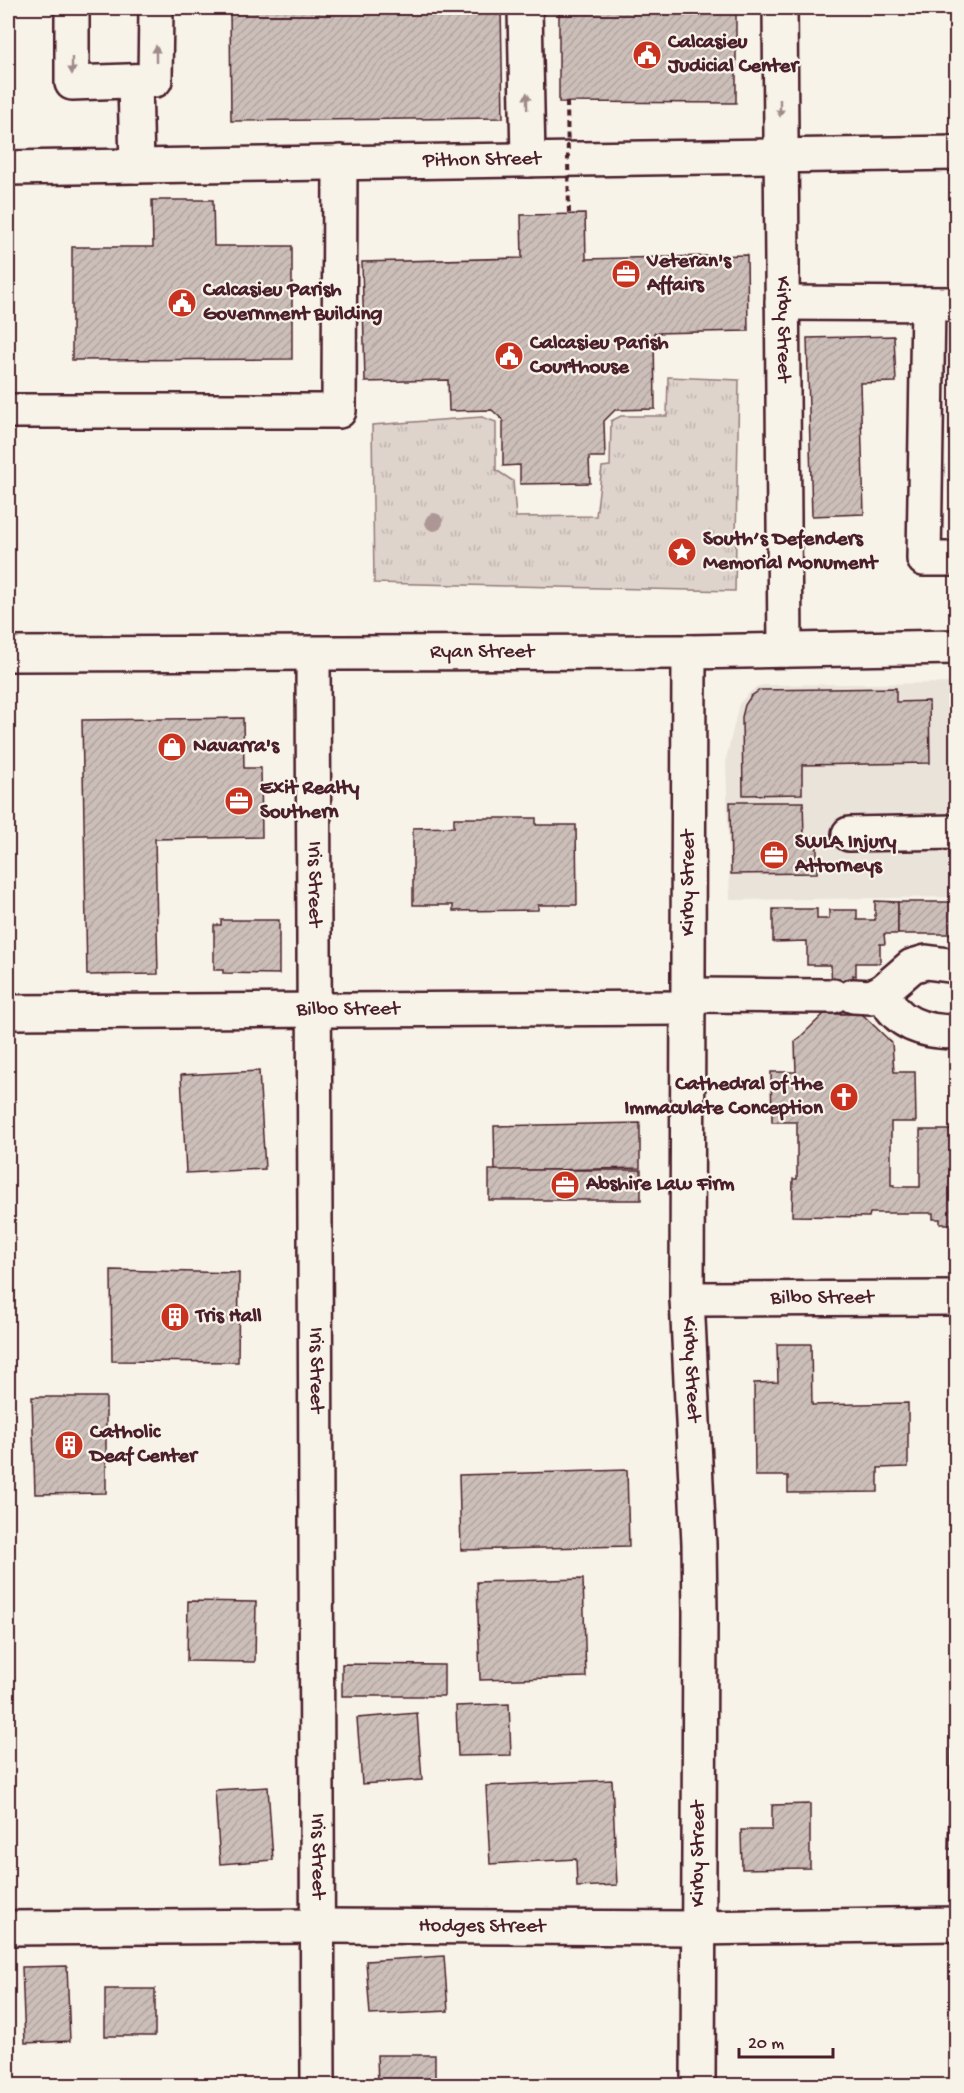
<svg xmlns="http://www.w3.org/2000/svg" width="964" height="2093" viewBox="0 0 964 2093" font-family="'Gochi Hand',sans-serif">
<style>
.built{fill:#eae3da}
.grass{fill:url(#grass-tufts);stroke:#947a7c;stroke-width:1.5}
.building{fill:url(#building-hatch);stroke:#4a1f2b;stroke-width:1.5}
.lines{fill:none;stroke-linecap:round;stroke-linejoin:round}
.minor-casing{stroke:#4a1f2b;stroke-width:38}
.major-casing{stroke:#4a1f2b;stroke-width:38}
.minor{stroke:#f7f3e8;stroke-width:33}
.major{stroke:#f7f3e8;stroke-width:33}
.path-bridge{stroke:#4a1f2b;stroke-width:4;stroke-dasharray:6 4.5;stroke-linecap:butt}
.tree{fill:#ac9796}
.oneway{fill:#a0898a}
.labels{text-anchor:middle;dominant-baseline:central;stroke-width:4.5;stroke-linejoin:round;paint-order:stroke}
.poi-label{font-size:21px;font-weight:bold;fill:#4a1f2b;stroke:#f7f3e8;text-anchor:start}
.street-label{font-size:21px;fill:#4a1f2b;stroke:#f7f3e8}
</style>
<defs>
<pattern id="grass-tufts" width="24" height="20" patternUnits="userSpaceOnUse" patternTransform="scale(1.5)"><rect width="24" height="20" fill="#ded4cc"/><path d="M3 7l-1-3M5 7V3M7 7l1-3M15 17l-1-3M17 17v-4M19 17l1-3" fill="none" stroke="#c0b6af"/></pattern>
<pattern id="building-hatch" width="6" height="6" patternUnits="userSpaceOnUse" patternTransform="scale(1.5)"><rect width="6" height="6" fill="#ccbfb9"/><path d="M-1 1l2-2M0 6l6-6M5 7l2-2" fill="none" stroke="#b1a49f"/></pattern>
</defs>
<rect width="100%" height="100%" fill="#f7f3e8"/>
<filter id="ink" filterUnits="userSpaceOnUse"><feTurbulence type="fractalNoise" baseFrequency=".0167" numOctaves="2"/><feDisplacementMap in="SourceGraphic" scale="12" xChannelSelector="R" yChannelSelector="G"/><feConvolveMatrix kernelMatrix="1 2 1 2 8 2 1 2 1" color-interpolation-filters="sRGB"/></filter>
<g filter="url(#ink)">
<path class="built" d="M 956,683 L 956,897 L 730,900 L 726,759 L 739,704 L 749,693 L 758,686 L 764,685 Z"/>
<path class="grass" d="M 668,377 L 739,380 L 735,591 L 374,583 L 372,425 L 482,417 L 496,422 L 496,470 L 513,481 L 516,517 L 596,516 L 602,467 L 610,466 L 611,421 L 621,416 L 667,416 Z"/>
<g class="building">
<path d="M 230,8 L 501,8 L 503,118 L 231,121 Z"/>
<path d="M 559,8 L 736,8 L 736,103 L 559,102 Z"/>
<path d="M 152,200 L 213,200 L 214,246 L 292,246 L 292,359 L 72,360 L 72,247 L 153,247 Z"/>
<path d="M 585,214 L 586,259 L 747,255 L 748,331 L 654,333 L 655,409 L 615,410 L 604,421 L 605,457 L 589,457 L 590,483 L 520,484 L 520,465 L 503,466 L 503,420 L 492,410 L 449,411 L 448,380 L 365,382 L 362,262 L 522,258 L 521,215 Z"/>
<path d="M 894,336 L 896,382 L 860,383 L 864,514 L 812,516 L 807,338 Z"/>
<path d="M 896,688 L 896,702 L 929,701 L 930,763 L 802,765 L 802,794 L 743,795 L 742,717 L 745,705 L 751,696 L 760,690 Z"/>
<path d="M 243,718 L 244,768 L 261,768 L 262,837 L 155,839 L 158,974 L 87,975 L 82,720 Z"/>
<path d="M 730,802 L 803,802 L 804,836 L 817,836 L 817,873 L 731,874 Z"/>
<path d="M 454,818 L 536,818 L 536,825 L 576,825 L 577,905 L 538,905 L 538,910 L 453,911 L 453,905 L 413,905 L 413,828 L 454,827 Z"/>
<path d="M 875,901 L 898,902 L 898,934 L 884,934 L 885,944 L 880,944 L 880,963 L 856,963 L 856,976 L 853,975 L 853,1014 L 833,1014 L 831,965 L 807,965 L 807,941 L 773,942 L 773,909 L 817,909 L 817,919 L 829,919 L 829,910 L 857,910 L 857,920 L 875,920 Z"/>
<rect x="898" y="902" width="58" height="32"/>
<path d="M 221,920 L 279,920 L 279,974 L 223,973 L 223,970 L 214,970 L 214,925 L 221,925 Z"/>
<path d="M 824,1014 L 862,1014 L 892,1043 L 894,1072 L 915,1072 L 916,1122 L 891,1122 L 891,1185 L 894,1185 L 894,1187 L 920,1187 L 920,1130 L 956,1130 L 956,1224 L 940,1224 L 940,1219 L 933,1219 L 933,1213 L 870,1213 L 869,1217 L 792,1216 L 793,1179 L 797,1179 L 797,1122 L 772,1122 L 771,1072 L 796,1072 L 795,1042 Z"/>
<path d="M 259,1071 L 265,1169 L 186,1173 L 181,1075 Z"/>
<path d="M 640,1123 L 640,1168 L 495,1171 L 494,1126 Z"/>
<rect x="489" y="1170" width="152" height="30"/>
<path d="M 111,1270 L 239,1273 L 238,1362 L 112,1361 Z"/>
<path d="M 777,1344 L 811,1344 L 812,1405 L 908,1403 L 908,1467 L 878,1468 L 878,1492 L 788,1493 L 788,1476 L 755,1476 L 754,1383 L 778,1382 Z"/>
<path d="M 32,1397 L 106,1397 L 106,1493 L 35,1494 Z"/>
<path d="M 627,1470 L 629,1546 L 461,1550 L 459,1475 Z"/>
<path d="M 583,1579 L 586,1677 L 480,1680 L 477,1582 Z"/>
<path d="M 188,1601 L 256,1602 L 255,1662 L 187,1661 Z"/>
<path d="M 342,1664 L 444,1665 L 444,1696 L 342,1696 Z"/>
<path d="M 509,1704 L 511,1755 L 458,1756 L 456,1706 Z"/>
<path d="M 417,1713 L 422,1780 L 362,1784 L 357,1718 Z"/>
<path d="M 951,1737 L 956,1737 L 956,1849 L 948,1849 Z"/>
<path d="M 612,1780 L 617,1885 L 577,1887 L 576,1859 L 490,1864 L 486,1786 Z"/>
<path d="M 268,1787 L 273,1860 L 220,1864 L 215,1790 Z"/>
<path d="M 810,1804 L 810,1868 L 742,1869 L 741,1830 L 772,1830 L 772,1805 Z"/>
<path d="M 444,1956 L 448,2011 L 370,2015 L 366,1961 Z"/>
<path d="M 67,1966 L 70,2041 L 25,2043 L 22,1967 Z"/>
<rect x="105" y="1989" width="50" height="47"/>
<path d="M 377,2055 L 435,2055 L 435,2086 L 378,2086 Z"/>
</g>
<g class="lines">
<g class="minor-casing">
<g id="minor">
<path d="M 72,8 L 72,83 L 155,80 L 156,8"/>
<path d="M 525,8 L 528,160"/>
<path id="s1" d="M 780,8 L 785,650"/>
<path d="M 135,81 L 137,166"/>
<path id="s2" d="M 8,168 L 956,153"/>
<path d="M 782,303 L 956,304"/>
<path d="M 928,304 L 924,559 L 956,559"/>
<path d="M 8,411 L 339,411 L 340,162"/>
<path id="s3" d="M 689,652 L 687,1299 L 699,1544 L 700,1613 L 698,2086"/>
<path id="s4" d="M 313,654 L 318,2086"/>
<path d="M 849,834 L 956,832"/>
<path d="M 883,991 C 894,1024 924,1032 956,1032"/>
<path d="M 689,995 L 833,996"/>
<path d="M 853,996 L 871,997 L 883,991 L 912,966 L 926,962 L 956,966"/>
<path id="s5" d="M 8,1012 L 689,1008"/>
<path id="s6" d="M 687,1299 L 956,1298"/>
<path id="s7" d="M 8,1928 L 319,1926 L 698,1928 L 956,1924"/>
</g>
</g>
<g class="major-casing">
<g id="major">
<path id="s8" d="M 8,654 L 689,652 L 956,647"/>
</g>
</g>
<use href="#minor" class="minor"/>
<use href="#major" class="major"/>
<path class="path-bridge" d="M 567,102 L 569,214"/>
</g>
<circle class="tree" cx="434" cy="522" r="9"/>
<defs><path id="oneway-solid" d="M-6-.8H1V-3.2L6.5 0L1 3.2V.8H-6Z" transform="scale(1.5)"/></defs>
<g class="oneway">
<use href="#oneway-solid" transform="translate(156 54) rotate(-90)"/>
<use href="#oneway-solid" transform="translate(72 66) rotate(90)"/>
<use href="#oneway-solid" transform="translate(527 101) rotate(-91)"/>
<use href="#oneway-solid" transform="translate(780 108) rotate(90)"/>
</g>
</g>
<defs>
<g id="civic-disc" transform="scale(1.5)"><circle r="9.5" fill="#c8321e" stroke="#f7f3e8"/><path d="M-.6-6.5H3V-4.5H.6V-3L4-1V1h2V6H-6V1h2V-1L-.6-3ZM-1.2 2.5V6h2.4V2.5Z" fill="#fff"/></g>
<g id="office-disc" transform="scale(1.5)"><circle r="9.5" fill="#c8321e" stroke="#f7f3e8"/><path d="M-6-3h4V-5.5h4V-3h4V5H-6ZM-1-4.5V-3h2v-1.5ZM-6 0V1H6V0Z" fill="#fff"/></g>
<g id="sight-disc" transform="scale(1.5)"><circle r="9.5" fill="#c8321e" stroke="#f7f3e8"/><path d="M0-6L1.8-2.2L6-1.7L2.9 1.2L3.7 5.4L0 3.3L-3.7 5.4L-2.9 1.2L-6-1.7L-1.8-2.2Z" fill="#fff"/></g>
<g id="shop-disc" transform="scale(1.5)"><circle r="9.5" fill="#c8321e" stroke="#f7f3e8"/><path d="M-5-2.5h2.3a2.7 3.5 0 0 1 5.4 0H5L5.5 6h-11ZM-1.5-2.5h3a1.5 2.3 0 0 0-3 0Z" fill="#fff"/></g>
<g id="church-disc" transform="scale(1.5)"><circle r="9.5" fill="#c8321e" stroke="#f7f3e8"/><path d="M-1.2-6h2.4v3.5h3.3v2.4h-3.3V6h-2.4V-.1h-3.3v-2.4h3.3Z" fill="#fff"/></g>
<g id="building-disc" transform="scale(1.5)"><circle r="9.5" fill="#c8321e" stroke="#f7f3e8"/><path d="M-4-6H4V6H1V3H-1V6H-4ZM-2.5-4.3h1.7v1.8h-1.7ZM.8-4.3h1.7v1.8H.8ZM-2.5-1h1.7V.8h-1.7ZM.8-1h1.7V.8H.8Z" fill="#fff"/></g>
</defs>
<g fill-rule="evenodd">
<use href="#civic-disc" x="647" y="55"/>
<use href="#office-disc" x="626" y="274"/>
<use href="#civic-disc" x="182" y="303"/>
<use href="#civic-disc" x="509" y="356"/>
<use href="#sight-disc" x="682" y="552"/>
<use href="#shop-disc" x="172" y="747"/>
<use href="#office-disc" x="239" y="801"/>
<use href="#office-disc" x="774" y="855"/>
<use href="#church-disc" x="844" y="1097"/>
<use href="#office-disc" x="565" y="1185"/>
<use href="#building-disc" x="175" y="1317"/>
<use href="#building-disc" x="69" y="1445"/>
</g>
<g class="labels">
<g class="poi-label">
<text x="668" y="43">Calcasieu<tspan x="668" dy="24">Judicial Center</tspan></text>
<text x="647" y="262">Veteran's<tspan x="647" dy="24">Affairs</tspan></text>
<text x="203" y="291">Calcasieu Parish<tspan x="203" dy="24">Government Building</tspan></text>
<text x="530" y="344">Calcasieu Parish<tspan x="530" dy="24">Courthouse</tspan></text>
<text x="703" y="540">South’s Defenders<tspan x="703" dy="24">Memorial Monument</tspan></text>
<text x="193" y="747">Navarra's</text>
<text x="260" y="789">Exit Realty<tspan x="260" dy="24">Southern</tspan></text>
<text x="795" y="843">SWLA Injury<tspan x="795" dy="24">Attorneys</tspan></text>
<text x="823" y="1085" text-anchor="end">Cathedral of the<tspan x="823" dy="24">Immaculate Conception</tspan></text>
<text x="586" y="1185">Abshire Law Firm</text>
<text x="196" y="1317">Tris Hall</text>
<text x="90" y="1433">Catholic<tspan x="90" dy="24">Deaf Center</tspan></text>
</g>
<g class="street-label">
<text stroke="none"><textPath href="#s2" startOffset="474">Pithon Street</textPath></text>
<text stroke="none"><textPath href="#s1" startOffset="321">Kirby Street</textPath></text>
<text stroke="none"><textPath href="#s8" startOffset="474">Ryan Street</textPath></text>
<text transform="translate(689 883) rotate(-90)">Kirby Street</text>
<text stroke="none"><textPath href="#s4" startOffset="230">Iris Street</textPath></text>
<text stroke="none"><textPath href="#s5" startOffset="340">Bilbo Street</textPath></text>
<text stroke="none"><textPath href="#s6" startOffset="135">Bilbo Street</textPath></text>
<text stroke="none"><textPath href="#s3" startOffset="717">Kirby Street</textPath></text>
<text stroke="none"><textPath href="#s4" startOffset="716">Iris Street</textPath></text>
<text transform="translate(699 1854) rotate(-90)">Kirby Street</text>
<text stroke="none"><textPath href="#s4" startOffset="1202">Iris Street</textPath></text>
<text stroke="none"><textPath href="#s7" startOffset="474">Hodges Street</textPath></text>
</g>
</g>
<rect width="964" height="2093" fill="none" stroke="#f7f3e8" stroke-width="30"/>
<rect x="15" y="15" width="934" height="2063" fill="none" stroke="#4a1f2b" stroke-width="2" filter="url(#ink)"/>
<path d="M739 2048v9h94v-9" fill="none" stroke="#4a1f2b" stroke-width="3"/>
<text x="748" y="2048" font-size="18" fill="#4a1f2b" stroke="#f7f3e8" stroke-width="4.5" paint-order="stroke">20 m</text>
</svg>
